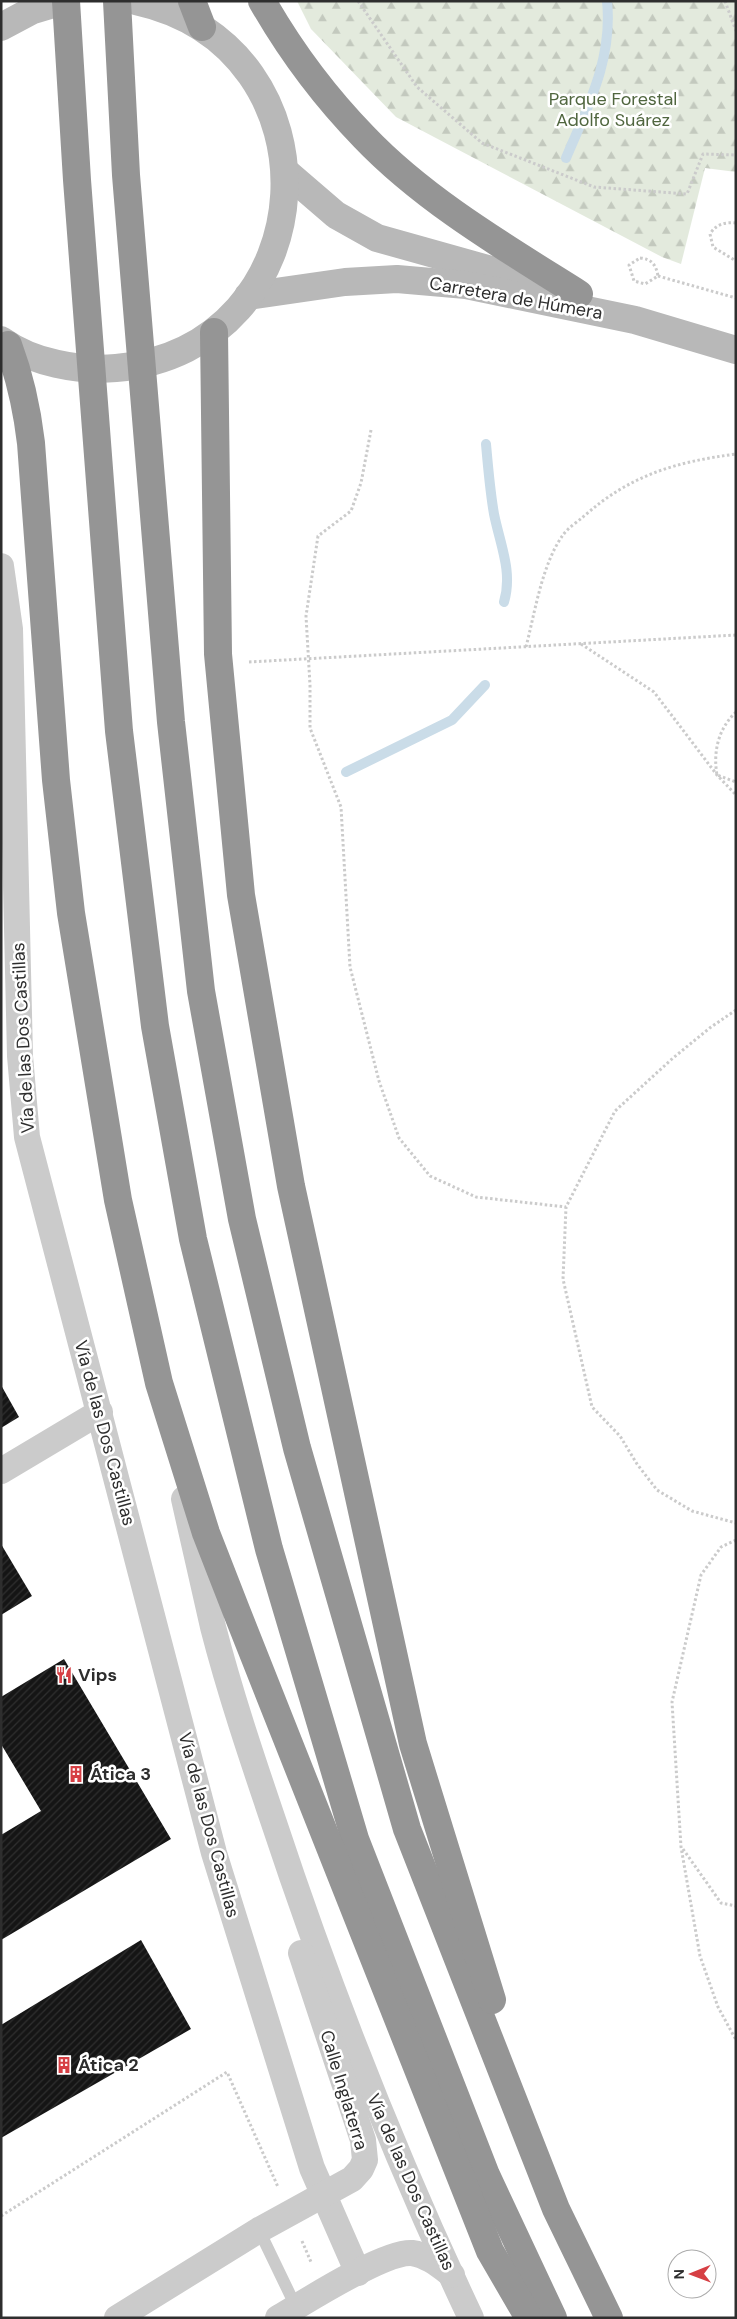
<svg xmlns="http://www.w3.org/2000/svg" width="737" height="2319" viewBox="0 0 737 2319" font-family="'DM Sans',sans-serif">
<style>
.forest{fill:url(#forest-firs)}
.lines{fill:none;stroke-linecap:round;stroke-linejoin:round}
.stream{stroke:#cadce8;stroke-width:10}
.building{fill:url(#building-hatch)}
.path{stroke:#cbcbcb;stroke-width:3;stroke-dasharray:2.5 2.5;stroke-linecap:butt}
.lane{stroke:#cbcbcb;stroke-width:12}
.street{stroke:#cbcbcb;stroke-width:26}
.secondary{stroke:#b8b8b8;stroke-width:28}
.highway{stroke:#959595;stroke-width:28}
.labels{text-anchor:middle;dominant-baseline:central;stroke-width:5;stroke-linejoin:round;paint-order:stroke}
.park-label{font-size:18px;fill:#50663f;stroke:#fff}
.street-label{font-size:18px;fill:#2e2e2e;stroke:#fff}
.poi-label{font-size:18px;font-weight:bold;fill:#2e2e2e;stroke:#fff;text-anchor:start}
</style>
<defs>
<pattern id="forest-firs" width="22" height="20" patternUnits="userSpaceOnUse" patternTransform="scale(1.25)"><rect width="22" height="20" fill="#e3eadd"/><path d="M5 1l3.5 6h-7zM16 11l3.5 6h-7z" fill="#c3c9be"/></pattern>
<pattern id="building-hatch" width="6" height="6" patternUnits="userSpaceOnUse" patternTransform="scale(1.25)"><rect width="6" height="6" fill="#151515"/><path d="M-1 1l2-2M0 6l6-6M5 7l2-2" fill="none" stroke="#2f2f2f"/></pattern>
</defs>
<rect width="100%" height="100%" fill="#fff"/>
<path class="forest" d="M 297,1 L 736,1 L 736,172 L 705,168 L 681,264 L 662,257 L 396,117 L 311,29 Z"/>
<g class="lines">
<g class="stream">
<path d="M 566,158 C 588,106 613,59 607,1"/>
<path d="M 486,444 C 488,467 490,491 494,514 C 500,544 513,572 504,602"/>
<path d="M 346,772 L 452,720 L 485,685"/>
</g>
</g>
<g class="building">
<path d="M 1,1385 L 19,1417 L 1,1428 Z"/>
<path d="M 1,1544 L 32,1596 L 1,1615 Z"/>
<path d="M 64,1659 L 171,1839 L 1,1940 L 1,1835 L 41,1811 L 1,1744 L 1,1697 Z"/>
<path d="M 141,1940 L 191,2029 L 1,2138 L 1,2025 Z"/>
</g>
<g class="lines">
<g class="path">
<path d="M 358,1 L 417,87 L 482,143 L 594,187 L 687,194 L 703,154 L 736,155"/>
<path d="M 725,1 L 736,31"/>
<path d="M 736,223 C 725,222 716,224 710,234 L 713,247 L 736,261"/>
<path d="M 640,258 C 652,259 656,265 658,276 L 645,284 L 634,281 L 629,265 Z"/>
<path d="M 658,276 L 736,298"/>
<path d="M 371,430 L 361,483 L 351,511 L 318,536 L 306,616 L 310,685 L 310,728 L 341,807 L 350,967 L 379,1081 L 399,1138 L 430,1176 L 476,1197 L 566,1207"/>
<path d="M 581,644 L 654,692 L 717,775 L 736,795"/>
<path d="M 526,647 C 535,612 542,564 563,535 C 568,528 577,522 583,517 C 630,475 675,462 736,454"/>
<path d="M 249,662 L 736,635"/>
<path d="M 736,712 C 718,729 713,752 717,775 L 736,782"/>
<path d="M 736,1010 L 711,1027 L 673,1058 L 615,1111 L 566,1207 L 563,1279 L 592,1407 L 620,1436 L 637,1464 L 657,1490 L 692,1511 L 736,1523"/>
<path d="M 736,1540 L 721,1547 L 701,1575 L 672,1702 L 681,1847 L 700,1956 L 718,2007 L 736,2040"/>
<path d="M 683,1849 L 721,1903 L 736,1906"/>
<path d="M 1,2216 L 227,2072 L 278,2187"/>
<path d="M 302,2241 L 311,2262"/>
</g>
<path class="lane" d="M 259,2230 L 296,2307"/>
<g class="street">
<path d="M 1,566 L 10,629 L 20,1056 L 27,1137 L 214,1853 L 312,2168 L 358,2273"/>
<path d="M 1,1471 L 100,1412"/>
<path d="M 184,1499 C 194,1542 203,1584 213,1627 C 230,1693 252,1758 274,1823 C 330,1992 395,2157 471,2318"/>
<path d="M 117,2318 L 259,2230 L 352,2179 L 361,2169 L 365,2160 L 363,2140 L 301,1953"/>
<path d="M 278,2318 C 305,2302 384,2251 412,2253 C 427,2255 440,2266 452,2275"/>
</g>
<g class="secondary">
<path d="M 1,27 L 33,10 L 63,1"/>
<path d="M 286,172 L 336,215 L 377,238 L 541,284"/>
<path d="M 248,296 L 345,282 L 397,279 L 466,285 L 635,320 L 736,350"/>
<path d="M 1,340 C 33,363 78,371 116,368 C 329,348 345,47 136,1"/>
</g>
<g class="highway">
<path d="M 66,1 L 77,180 L 119,731 L 155,1026 L 193,1239 L 269,1549 L 355,1839 L 486,2175 L 553,2318"/>
<path d="M 117,1 L 126,175 L 171,722 L 201,991 L 242,1219 L 297,1448 L 407,1829 L 556,2209 L 609,2318"/>
<path d="M 192,1 L 202,27"/>
<path d="M 262,1 C 290,50 325,97 364,137 C 424,200 506,248 579,294"/>
<path d="M 214,332 L 218,654 L 241,895 L 291,1186 L 413,1744 L 492,2000"/>
<path d="M 8,345 C 20,377 27,409 31,443 L 56,780 L 71,913 L 118,1200 L 159,1383 L 206,1533 L 236,1610 L 490,2251 L 529,2318"/>
</g>
</g>
<defs>
<g id="restaurant-bare" transform="scale(1.35)"><path d="M-5-6h1v4h1v-4h1v4h1v-4h1v5L-1.5 .5V6h-2V.5L-5-1ZM5-6V6H3V1.5H1.5Q1.5-4 5-6Z" fill="#d63f44" stroke="#fff" stroke-width="2.5" paint-order="stroke"/></g>
<g id="building-bare" transform="scale(1.35)"><path d="M-4-6H4V6H1V3H-1V6H-4ZM-2.5-4.3h1.7v1.8h-1.7ZM.8-4.3h1.7v1.8H.8ZM-2.5-1h1.7V.8h-1.7ZM.8-1h1.7V.8H.8Z" fill="#d63f44" stroke="#fff" stroke-width="2.5" paint-order="stroke"/></g>
</defs>
<g fill-rule="evenodd">
<use href="#restaurant-bare" x="64" y="1675"/>
<use href="#building-bare" x="76" y="1774"/>
<use href="#building-bare" x="64" y="2065"/>
</g>
<g class="labels">
<g class="park-label">
<text x="613" y="99">Parque Forestal<tspan x="613" dy="21">Adolfo Suárez</tspan></text>
</g>
<g class="street-label">
<text transform="translate(516 298) rotate(10)">Carretera de Húmera</text>
<text transform="translate(23 1038) rotate(-93)">Vía de las Dos Castillas</text>
<text transform="translate(105 1433) rotate(75)">Vía de las Dos Castillas</text>
<text transform="translate(209 1825) rotate(75)">Vía de las Dos Castillas</text>
<text transform="translate(344 2090) rotate(73)">Calle Inglaterra</text>
<text transform="translate(411 2182) rotate(66)">Vía de las Dos Castillas</text>
</g>
<g class="poi-label">
<text x="78" y="1675">Vips</text>
<text x="90" y="1774">Ática 3</text>
<text x="78" y="2065">Ática 2</text>
</g>
</g>
<rect width="737" height="2319" fill="none" stroke="#2e2e2e" stroke-width="5"/>
<g transform="translate(692 2274) rotate(269)"><circle r="24" fill="#ffffff" stroke="#ababab"/>
<path d="M0-4L9 19L0 12L-9 19Z" fill="#d63f44"/>
<text y="-8" font-size="14" font-weight="bold" text-anchor="middle" fill="#2e2e2e">N</text>
</g>
</svg>
